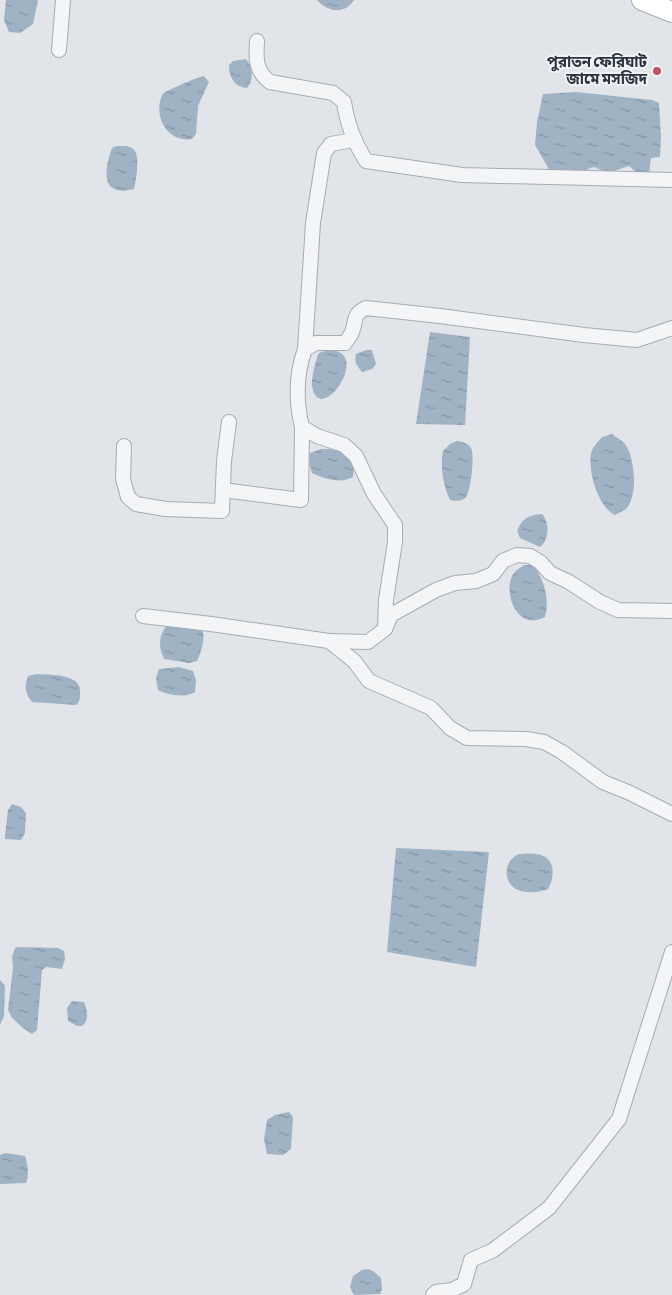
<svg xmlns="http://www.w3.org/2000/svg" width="672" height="1295" viewBox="0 0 672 1295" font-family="'Alegreya Sans','Noto Sans Bengali',sans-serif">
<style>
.water{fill:url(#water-ripples)}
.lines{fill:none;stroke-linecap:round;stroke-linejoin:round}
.street-casing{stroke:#a7abb3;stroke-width:16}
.secondary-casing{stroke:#a7abb3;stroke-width:22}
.street{stroke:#f4f5f7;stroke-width:14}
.secondary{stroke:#fff;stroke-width:20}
.poi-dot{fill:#c15366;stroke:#f1f3f6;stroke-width:2}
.labels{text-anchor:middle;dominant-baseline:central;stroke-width:4;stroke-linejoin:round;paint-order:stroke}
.poi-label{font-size:15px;font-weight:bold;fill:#2b333f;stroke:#f1f3f6;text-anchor:end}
</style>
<defs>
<pattern id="water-ripples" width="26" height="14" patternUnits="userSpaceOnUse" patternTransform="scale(1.25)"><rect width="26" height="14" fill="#a0b3c5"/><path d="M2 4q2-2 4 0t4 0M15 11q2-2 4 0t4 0" fill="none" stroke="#8392a1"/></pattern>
</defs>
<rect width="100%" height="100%" fill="#e1e4e9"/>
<g class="water">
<path d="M 6,0 L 38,0 L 33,24 L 20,33 L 9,32 L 4,20 Z"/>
<path d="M 317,0 L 354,0 C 345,15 327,12 317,0 Z"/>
<path d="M 246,59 C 253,67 254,80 247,88 C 234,87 229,77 229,65 L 233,61 Z"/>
<path d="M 204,76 L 209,82 L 198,106 L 196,134 L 192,139 C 167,143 153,116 162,95 C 164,91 198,77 204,76 Z"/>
<path d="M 576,92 L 652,100 L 659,103 L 661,137 L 660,157 L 651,158 L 649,173 L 637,173 L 629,166 L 608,173 L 594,167 L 577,173 L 550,171 L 535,145 L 537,122 L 543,94 Z"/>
<path d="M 117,146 C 122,146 129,145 133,149 C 141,155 136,180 134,189 C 100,197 104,171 112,148 Z"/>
<path d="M 430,332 L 470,337 L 465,425 L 416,424 Z"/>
<path d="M 328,350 C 375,350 319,429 312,386 C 311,381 316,357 319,353 Z"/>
<path d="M 366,350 L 372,350 L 376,364 L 372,369 L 362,372 C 357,365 354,364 356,354 Z"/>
<path d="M 612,434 C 617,438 625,442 627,447 C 635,462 638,496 626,509 C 623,511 618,513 615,515 C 598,508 586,467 592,450 C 594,446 599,441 602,437 Z"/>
<path d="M 457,441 C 462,442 468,443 471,448 C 475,455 471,493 465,498 C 460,502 455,501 450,500 C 443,486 440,466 443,451 L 450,444 Z"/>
<path d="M 321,449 C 340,448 357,455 353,477 C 341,484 324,479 312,473 L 309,463 L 310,453 Z"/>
<path d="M 542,514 C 550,523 549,540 540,547 L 520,538 L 517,531 C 522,518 529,515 542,514 Z"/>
<path d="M 524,565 L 534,565 C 544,581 550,599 545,617 C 515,633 501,587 515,572 C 517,569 522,567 524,565 Z"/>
<path d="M 169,623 L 202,628 C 206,639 201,652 197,661 L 189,663 L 164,659 C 158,646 158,634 169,623 Z"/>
<path d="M 179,667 L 193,671 L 196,680 L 195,692 C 187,698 166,695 158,690 L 156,678 L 159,669 Z"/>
<path d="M 37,674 C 50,675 84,673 80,695 C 80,700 79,702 76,705 L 32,702 C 25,692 24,688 28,676 Z"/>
<path d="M 12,804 L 21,807 L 26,813 L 25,833 L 21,840 L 5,839 L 5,836 L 8,810 Z"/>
<path d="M 396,848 L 489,852 L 476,967 L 387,952 Z"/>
<path d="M 519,854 C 524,854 530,853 536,854 C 555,856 556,875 548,889 C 539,893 521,894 513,887 C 502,877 506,859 519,854 Z"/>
<path d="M 18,947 L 58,948 L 64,951 L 65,959 L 62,969 L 46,967 L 42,970 L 37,1030 L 32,1034 L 23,1028 L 12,1018 L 8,1010 L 13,968 L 12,957 L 15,948 Z"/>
<path d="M 0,980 L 5,986 L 4,1016 L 0,1025 Z"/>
<path d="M 72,1001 L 84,1002 C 87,1010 90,1020 82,1026 L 77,1026 L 68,1021 L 67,1008 Z"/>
<path d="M 289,1112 L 293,1117 L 291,1149 L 283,1155 L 267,1154 L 264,1139 L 267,1120 L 275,1115 Z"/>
<path d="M 6,1153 L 25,1156 C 28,1164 29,1176 26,1183 L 0,1184 L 0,1155 Z"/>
<path d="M 368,1269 L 373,1271 L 381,1278 L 382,1289 L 380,1294 L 354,1295 L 350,1287 L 353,1276 L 362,1270 Z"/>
</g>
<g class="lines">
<g class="street-casing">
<g id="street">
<path d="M 257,41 C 256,58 255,71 270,82 L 333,93 L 344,102 C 347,125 354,142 366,161 L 462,175 L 672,180"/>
<path d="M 59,50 L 63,0"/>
<path d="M 305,349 L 313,223 L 324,153 L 331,144 L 353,140"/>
<path d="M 124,446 L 123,479 L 128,497 L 136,504 L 166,509 L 222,511 L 224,461 L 229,422"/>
<path d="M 223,490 L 301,500 L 302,427"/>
<path d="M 143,616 L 211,624 L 329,641 L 354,661 L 369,681 L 431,708 L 450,728 L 467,738 L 526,739 L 544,742 L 562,752 L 603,782 L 630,793 L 672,814"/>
<path d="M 385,629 L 386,600 L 395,542 L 395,525 L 374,494 L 356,456 L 344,445 L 317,436 L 302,427 C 296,402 296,374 305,349 L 316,343 L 345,343 C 347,339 351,336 352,332 C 357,319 352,315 366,308 L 440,316 L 584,335 L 637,340 L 672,328"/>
<path d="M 329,641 L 368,642 L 385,629 L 391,615 L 436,590 L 455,583 L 476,581 L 493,574 L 503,561 L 517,555 L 530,556 L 540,562 L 550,573 L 569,582 L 600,602 L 618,610 L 672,611"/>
<path d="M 433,1295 L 436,1292 L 452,1290 L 464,1284 L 471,1260 L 492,1251 L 549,1208 L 619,1119 L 672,952"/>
</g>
</g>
<g class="secondary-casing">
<path id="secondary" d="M 642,0 L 672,12"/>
</g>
<use href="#street" class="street"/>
<use href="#secondary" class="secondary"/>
</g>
<circle class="poi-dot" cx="657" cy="71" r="5"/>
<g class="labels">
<g class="poi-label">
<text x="647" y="62">পুরাতন ফেরিঘাট<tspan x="647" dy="17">জামে মসজিদ</tspan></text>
</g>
</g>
</svg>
